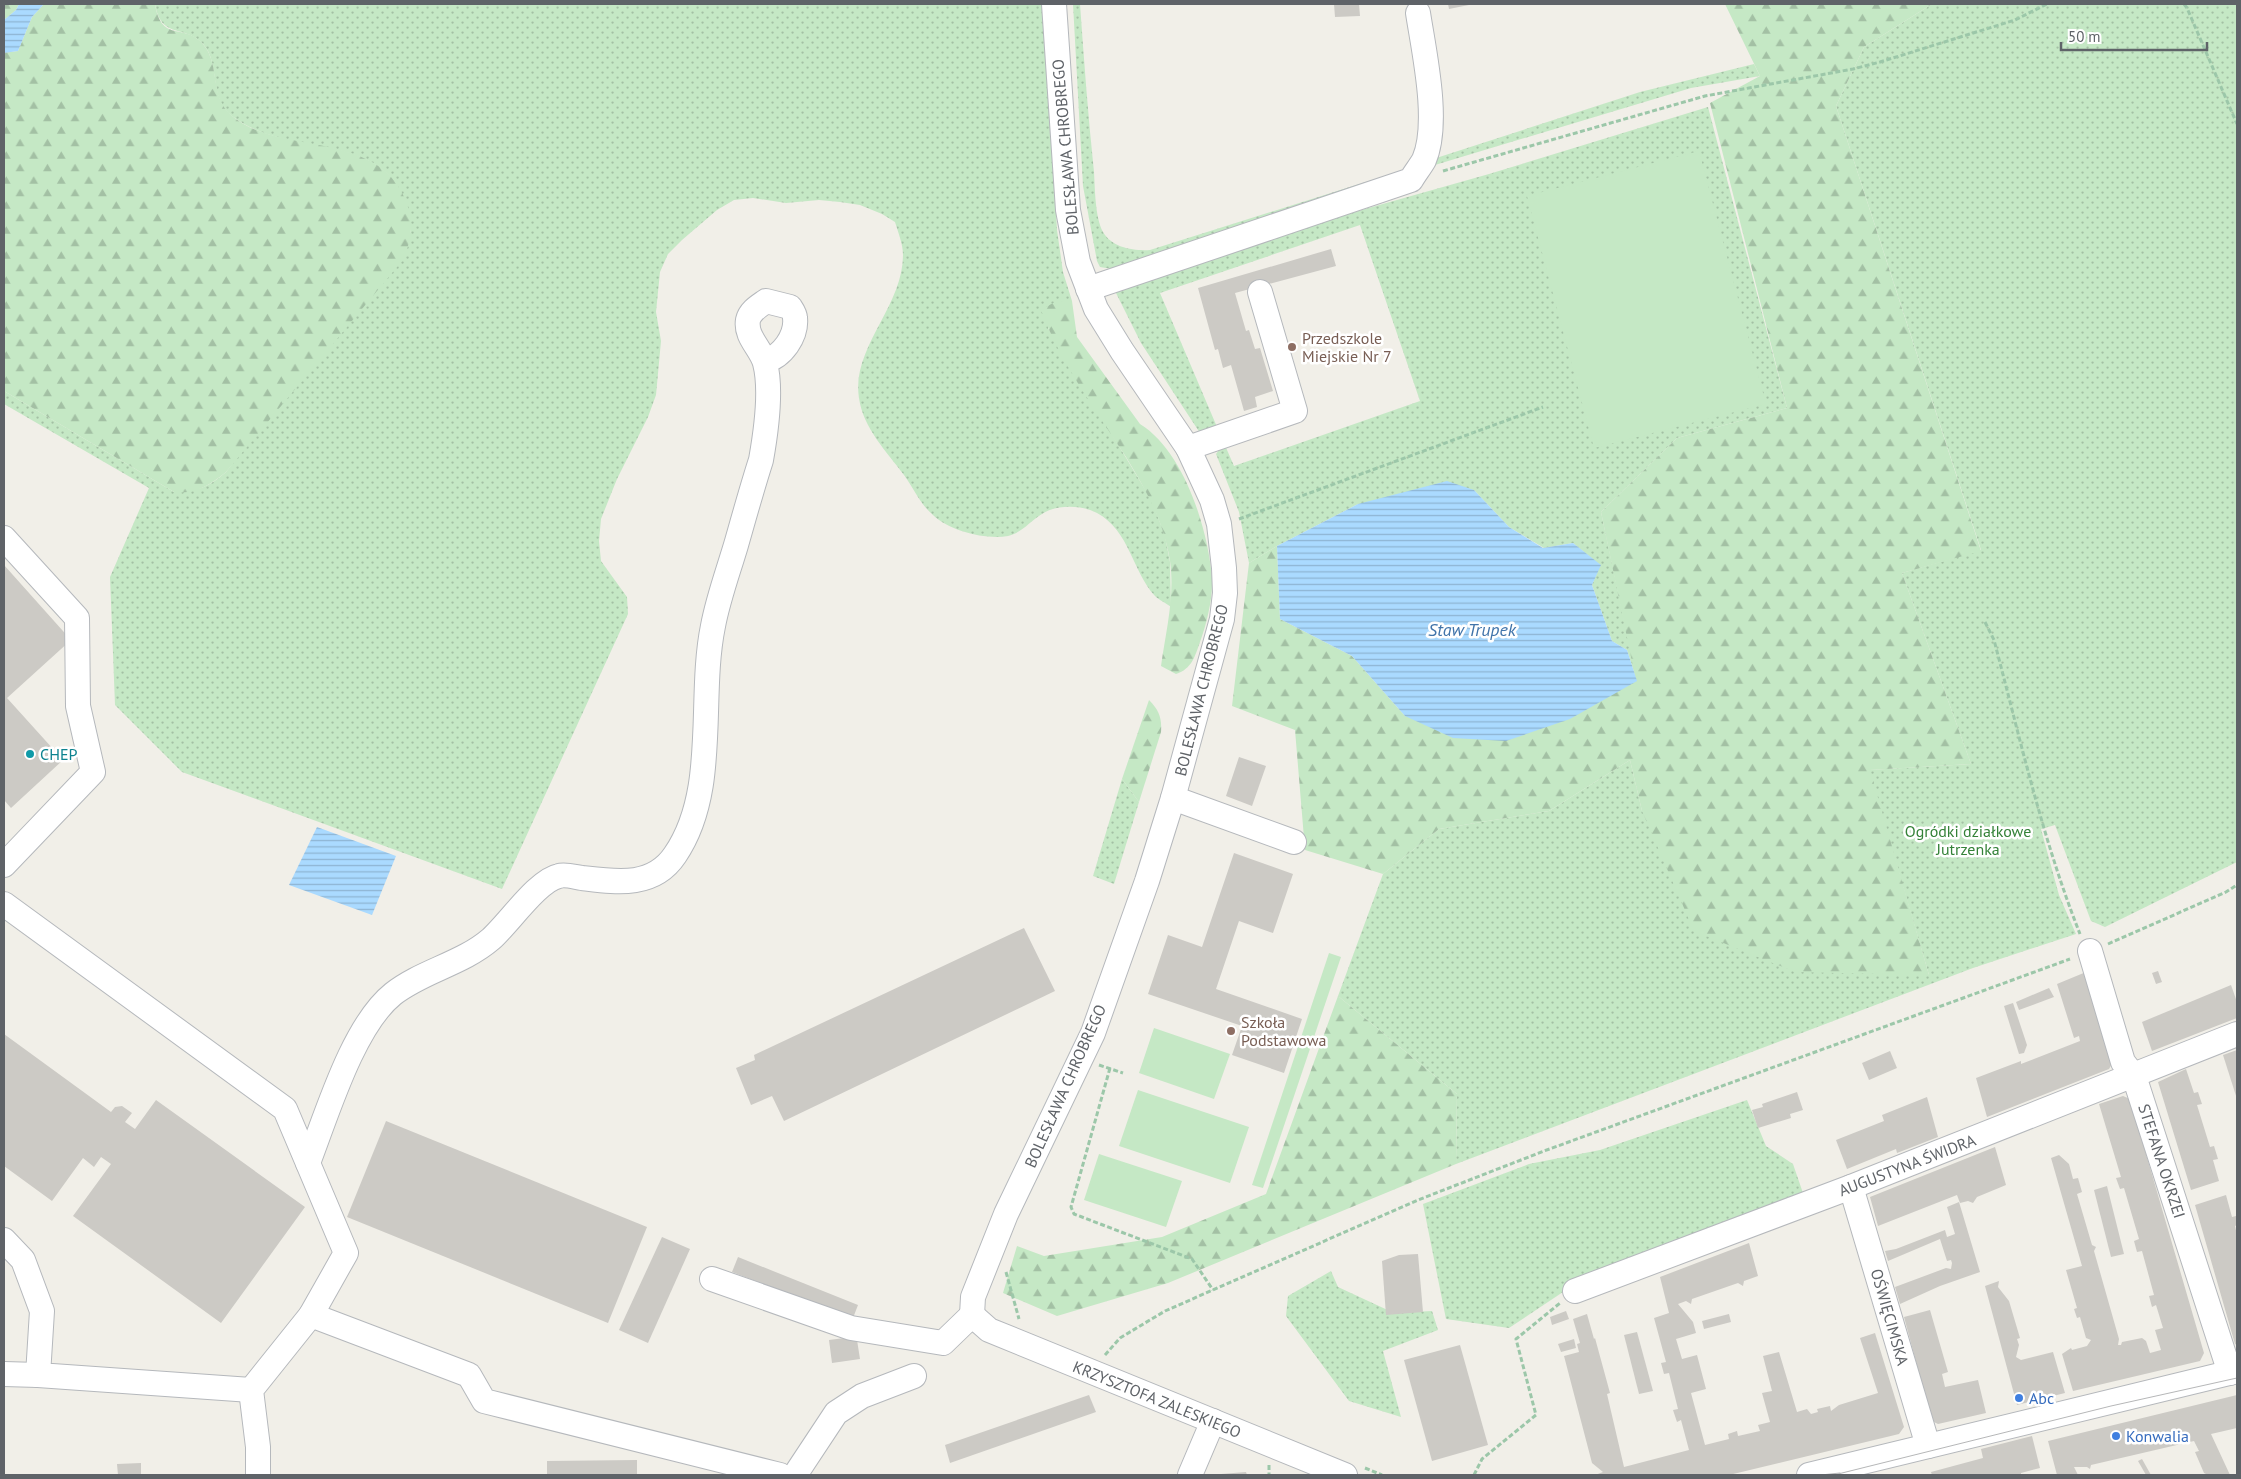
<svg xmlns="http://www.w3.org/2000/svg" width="2241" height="1479" viewBox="0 0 2241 1479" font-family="'PT Sans',sans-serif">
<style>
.grass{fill:url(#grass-dots)}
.forest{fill:url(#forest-firs)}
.pitch{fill:#c5e8c5}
.water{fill:url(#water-rules)}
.building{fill:#cccac5}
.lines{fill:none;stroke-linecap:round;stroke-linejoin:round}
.minor-casing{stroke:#b5b8bc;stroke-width:26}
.path{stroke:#9cc7a9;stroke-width:3;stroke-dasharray:5 2.5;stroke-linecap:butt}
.minor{stroke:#fff;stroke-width:24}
.tram{stroke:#b6b7b8;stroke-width:1}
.education-dot{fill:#8d6e63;stroke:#fff;stroke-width:2}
.culture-dot{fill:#0f9aa8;stroke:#fff;stroke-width:2}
.shop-dot{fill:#3f7fe0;stroke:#fff;stroke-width:2}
.labels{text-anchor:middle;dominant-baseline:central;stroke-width:5;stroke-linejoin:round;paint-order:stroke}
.street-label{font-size:16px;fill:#5f6368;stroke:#fff}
.education-label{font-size:16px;fill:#785e54;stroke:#fff;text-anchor:start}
.culture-label{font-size:16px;fill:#0d838f;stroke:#fff;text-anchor:start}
.park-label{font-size:16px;fill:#348238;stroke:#fff}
.shop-label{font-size:16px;fill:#366cbe;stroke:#fff;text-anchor:start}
.water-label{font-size:18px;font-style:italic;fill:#4174aa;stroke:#fff}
</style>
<defs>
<pattern id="grass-dots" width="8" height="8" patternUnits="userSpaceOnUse" patternTransform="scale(1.25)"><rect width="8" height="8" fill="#c5e8c5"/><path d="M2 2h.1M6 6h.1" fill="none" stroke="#a3c0a4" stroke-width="1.8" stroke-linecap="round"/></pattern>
<pattern id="forest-firs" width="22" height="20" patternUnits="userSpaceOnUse" patternTransform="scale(1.25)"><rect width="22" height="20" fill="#c5e8c5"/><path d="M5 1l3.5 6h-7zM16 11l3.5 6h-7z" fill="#a3c0a4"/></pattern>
<pattern id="water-rules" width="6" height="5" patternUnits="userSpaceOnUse" patternTransform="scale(1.25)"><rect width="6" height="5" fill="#aadaff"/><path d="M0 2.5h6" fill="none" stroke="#8eb4d2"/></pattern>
</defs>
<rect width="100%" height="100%" fill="#f1efe8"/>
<g class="grass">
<path d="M 155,4 L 1044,4 L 1057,230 L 1063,272 L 1072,301 L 1063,301 L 1048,328 L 1152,501 L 1165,536 L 1170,562 L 1171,607 C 1166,603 1159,600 1155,596 C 1132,571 1130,531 1097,513 C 1082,505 1057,504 1042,514 C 1030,521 1022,533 1008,536 C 986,540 949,531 933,515 C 920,504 914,489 904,475 C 887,452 863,428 859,398 C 851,348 903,307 903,255 C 903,244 898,232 895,222 L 882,214 L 860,205 L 840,202 L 819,200 L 786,203 L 753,198 L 734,200 L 717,210 L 682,240 L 668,254 L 660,272 L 656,312 L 661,341 L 656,395 L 648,417 L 617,479 L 601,519 L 599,541 L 601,561 L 627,597 L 628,614 L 502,889 L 182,772 L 115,705 L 110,577 L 149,488 L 4,404 L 4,391 L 174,492 C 199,490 206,489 226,472 L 411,232 C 402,122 294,164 232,116 C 208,98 221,64 203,44 C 185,24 161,40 155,4 Z"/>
<path d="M 1073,4 L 1080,4 C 1084,60 1088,116 1094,172 C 1095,188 1095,217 1103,232 C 1112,248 1134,251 1150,250 L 1413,167 L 1112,269 L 1100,267 L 1097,261 L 1083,186 Z"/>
<path d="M 1932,4 L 2237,4 L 2237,862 L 2105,927 L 2091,921 L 2055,825 L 2041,829 L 2059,895 L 2076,934 L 1973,968 L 1456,1164 L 1457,1094 L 1338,996 L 1383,874 L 1439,829 L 1549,811 L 1630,760 L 1642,811 L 1929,975 L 1869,770 L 1971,764 L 1902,573 L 1981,550 L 1836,106 L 1864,47 Z"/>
<path d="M 1754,64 L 1760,76 L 1691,88 L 1425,168 L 1427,161 L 1640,92 Z"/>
<path d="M 1708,107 L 1787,408 L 1677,438 L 1601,512 L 1637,681 L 1627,650 L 1612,641 L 1592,585 L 1600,565 L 1573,543 L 1544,548 L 1509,527 L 1474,490 L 1358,504 L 1277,546 L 1249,563 L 1239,512 L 1216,454 L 1224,443 L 1234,466 L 1420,401 L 1360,225 L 1160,293 L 1217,427 L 1200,433 L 1141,343 L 1113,287 L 1358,211 L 1489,174 Z"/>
<path d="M 1122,779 L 1139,802 L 1114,884 L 1093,876 Z"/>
<path d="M 1747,1100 L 1766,1146 L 1793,1164 L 1804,1196 L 1572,1286 L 1509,1328 L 1446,1319 L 1423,1204 L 1529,1164 L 1600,1150 Z"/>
<path d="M 1331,1271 L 1338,1287 L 1394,1313 L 1432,1311 L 1438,1330 L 1383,1351 L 1401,1417 L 1349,1401 L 1286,1316 L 1288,1296 Z"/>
</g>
<g class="forest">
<path d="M 4,4 L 19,4 L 16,10 L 4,20 Z"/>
<path d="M 44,4 L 155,4 C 161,42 182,24 200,41 C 222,61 208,95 231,115 C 280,158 383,127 408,207 C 414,226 411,243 402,261 L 226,472 C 210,485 195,495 174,492 L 4,391 L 4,53 L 18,51 L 32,17 Z"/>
<path d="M 1725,4 L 1932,4 L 1864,47 L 1836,106 L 1981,551 L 1902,573 L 1971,764 L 1870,770 L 1929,975 L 1795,972 L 1694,931 L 1642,811 L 1630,760 L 1549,811 L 1439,829 L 1383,874 L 1305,850 L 1295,730 L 1232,706 L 1249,563 L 1277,546 L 1280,619 L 1352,656 L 1405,716 L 1636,681 L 1601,512 L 1677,438 L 1787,408 L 1710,103 L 1760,76 Z"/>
<path d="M 1063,301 L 1072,301 L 1077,337 L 1140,424 C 1184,451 1208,529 1212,578 C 1213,598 1207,623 1200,642 C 1195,656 1192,669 1176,674 L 1161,666 C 1166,631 1175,596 1170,561 C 1164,522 1146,490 1126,457 C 1096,410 1060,362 1041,310 L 1053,303 Z"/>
<path d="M 1149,700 C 1159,710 1162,718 1161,732 L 1139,802 L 1122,779 Z"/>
<path d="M 1338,996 L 1457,1094 L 1456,1164 L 1168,1283 L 1057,1316 L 1003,1293 L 1017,1246 L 1044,1256 L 1162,1237 L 1266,1194 Z"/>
</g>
<g class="pitch">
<path d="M 1699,151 L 1766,404 L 1594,448 L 1527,196 Z"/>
<path d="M 1329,953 L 1341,957 L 1263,1188 L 1252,1185 Z"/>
<path d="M 1154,1028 L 1230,1054 L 1214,1099 L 1139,1073 Z"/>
<path d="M 1138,1090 L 1249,1127 L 1230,1183 L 1119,1146 Z"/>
<path d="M 1099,1154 L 1182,1181 L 1166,1227 L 1084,1200 Z"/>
</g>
<g class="water">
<path d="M 19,4 L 44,4 L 32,17 L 18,51 L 4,53 L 4,20 L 16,10 Z"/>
<path d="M 1447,481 L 1474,490 L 1509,527 L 1543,548 L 1573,543 L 1601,565 L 1592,585 L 1612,641 L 1627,650 L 1637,681 L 1570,719 L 1506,741 L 1453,738 L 1405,716 L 1352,656 L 1280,619 L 1277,546 L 1358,504 Z"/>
<path d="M 317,827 L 396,856 L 372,915 L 289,885 Z"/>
</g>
<g class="building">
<path d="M 1334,4 L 1359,4 L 1360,16 L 1335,17 Z"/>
<path d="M 1448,4 L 1469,4 L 1469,5 L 1449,9 Z"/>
<path d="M 1331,249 L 1336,266 L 1235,293 L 1246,331 L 1249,330 L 1255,349 L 1260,348 L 1273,391 L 1255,397 L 1257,407 L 1244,411 L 1231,365 L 1223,368 L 1218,349 L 1215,350 L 1198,288 Z"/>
<path d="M 4,565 L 71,640 L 7,698 L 63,760 L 11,808 L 4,800 Z"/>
<path d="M 1239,757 L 1266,766 L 1252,806 L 1226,796 Z"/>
<path d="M 1234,853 L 1293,874 L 1273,933 L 1239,921 L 1216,989 L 1302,1019 L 1284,1073 L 1232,1055 L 1242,1026 L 1148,994 L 1168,935 L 1202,947 Z"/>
<path d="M 1024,928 L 1055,991 L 784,1121 L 772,1096 L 751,1105 L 736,1068 L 755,1060 L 754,1055 Z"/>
<path d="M 2158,971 L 2162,982 L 2156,984 L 2152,973 Z"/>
<path d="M 2086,972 L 2113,1062 L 2109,1069 L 1987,1117 L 1976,1078 L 2021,1061 L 2021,1064 L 2080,1041 L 2079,1036 L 2074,1038 L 2057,984 Z"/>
<path d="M 2231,985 L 2237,1002 L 2237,1018 L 2152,1051 L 2142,1022 Z"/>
<path d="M 2049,988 L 2054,997 L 2019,1010 L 2016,1002 Z"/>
<path d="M 2013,1003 L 2027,1045 L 2024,1053 L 2019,1054 L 2004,1006 Z"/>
<path d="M 4,1034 L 111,1112 L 115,1107 L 122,1106 L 132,1113 L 125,1122 L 135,1129 L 156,1100 L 305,1207 L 221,1323 L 73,1216 L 111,1164 L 101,1157 L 94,1167 L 83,1158 L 52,1201 L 4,1166 Z"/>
<path d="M 2237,1050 L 2237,1099 L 2223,1055 Z"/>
<path d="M 1890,1051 L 1897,1068 L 1869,1080 L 1862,1063 Z"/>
<path d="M 2186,1069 L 2194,1093 L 2198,1092 L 2202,1104 L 2197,1105 L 2210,1147 L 2214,1146 L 2218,1159 L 2213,1160 L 2219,1181 L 2191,1190 L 2158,1082 Z"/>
<path d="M 1797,1092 L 1803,1110 L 1790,1114 L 1791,1118 L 1758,1128 L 1752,1110 L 1763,1107 L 1762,1104 Z"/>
<path d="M 2123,1096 L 2130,1099 L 2204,1353 L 2200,1361 L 2073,1391 L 2062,1354 L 2071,1348 L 2072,1350 L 2087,1346 L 2091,1340 L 2086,1338 L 2080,1317 L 2077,1318 L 2074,1309 L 2077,1308 L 2066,1270 L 2082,1266 L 2051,1158 L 2059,1155 L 2069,1164 L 2073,1179 L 2078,1178 L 2082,1192 L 2077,1194 L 2092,1245 L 2096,1247 L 2094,1251 L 2119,1339 L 2118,1345 L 2121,1345 L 2122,1342 L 2142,1338 L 2146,1341 L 2150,1353 L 2161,1350 L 2155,1330 L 2163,1328 L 2156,1305 L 2152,1307 L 2149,1296 L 2154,1295 L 2142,1251 L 2137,1252 L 2134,1241 L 2139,1239 L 2124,1188 L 2120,1189 L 2116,1178 L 2121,1177 L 2099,1104 Z"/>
<path d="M 1927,1097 L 1938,1137 L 1897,1153 L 1896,1149 L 1847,1169 L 1836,1140 L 1884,1121 L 1882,1115 Z"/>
<path d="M 386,1121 L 647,1227 L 608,1323 L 347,1217 Z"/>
<path d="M 1995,1147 L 2006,1185 L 1977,1197 L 1973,1203 L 1968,1201 L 1960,1203 L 1957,1195 L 1878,1226 L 1870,1197 Z"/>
<path d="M 2107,1186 L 2124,1254 L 2111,1257 L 2094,1190 Z"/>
<path d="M 2226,1195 L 2232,1217 L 2236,1216 L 2237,1221 L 2237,1225 L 2235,1226 L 2237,1235 L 2237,1345 L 2235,1344 L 2195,1205 Z"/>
<path d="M 1959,1202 L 1980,1272 L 1940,1286 L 1900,1304 L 1895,1287 L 1946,1268 L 1951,1269 L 1952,1263 L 1951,1260 L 1947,1261 L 1940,1239 L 1888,1261 L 1885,1251 L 1896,1249 L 1945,1230 L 1947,1237 L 1955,1234 L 1947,1207 Z"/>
<path d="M 662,1237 L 690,1249 L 648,1343 L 619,1330 Z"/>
<path d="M 1749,1243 L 1758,1276 L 1744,1281 L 1743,1286 L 1738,1283 L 1692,1299 L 1691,1304 L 1686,1301 L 1678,1304 L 1693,1322 L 1696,1333 L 1676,1339 L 1682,1359 L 1697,1355 L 1706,1389 L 1691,1393 L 1705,1445 L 1729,1439 L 1728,1434 L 1737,1431 L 1738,1436 L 1760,1431 L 1758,1425 L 1770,1422 L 1762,1393 L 1772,1391 L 1763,1356 L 1779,1352 L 1797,1412 L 1807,1409 L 1811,1414 L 1818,1412 L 1817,1409 L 1830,1406 L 1831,1411 L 1839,1405 L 1878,1393 L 1860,1338 L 1875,1333 L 1904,1427 L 1899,1434 L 1729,1475 L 1595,1475 L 1603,1472 L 1592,1463 L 1564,1356 L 1579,1352 L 1577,1344 L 1580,1343 L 1573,1319 L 1587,1314 L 1594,1339 L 1595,1338 L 1610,1393 L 1607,1394 L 1624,1467 L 1689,1450 L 1681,1420 L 1677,1422 L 1673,1410 L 1678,1409 L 1669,1373 L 1664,1374 L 1661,1363 L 1666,1362 L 1654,1318 L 1669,1313 L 1660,1277 Z"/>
<path d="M 1418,1254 L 1423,1312 L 1386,1315 L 1382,1261 L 1399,1255 Z"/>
<path d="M 738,1257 L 858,1305 L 853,1318 L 732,1272 Z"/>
<path d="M 1999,1281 L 1998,1287 L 2009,1301 L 2020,1338 L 2017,1339 L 2019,1345 L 2016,1357 L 2021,1360 L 2053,1352 L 2065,1393 L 2017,1405 L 1985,1286 Z"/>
<path d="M 1930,1310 L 1948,1372 L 1942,1374 L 1945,1387 L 1978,1380 L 1986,1413 L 1938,1424 L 1932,1421 L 1904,1317 Z"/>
<path d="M 1566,1311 L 1569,1319 L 1552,1325 L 1550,1317 Z"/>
<path d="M 1729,1314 L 1731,1322 L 1704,1329 L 1702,1321 Z"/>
<path d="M 1637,1332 L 1653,1391 L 1639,1394 L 1624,1335 Z"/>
<path d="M 852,1337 L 857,1340 L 860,1359 L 832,1363 L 829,1340 Z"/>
<path d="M 1574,1339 L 1576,1348 L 1561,1352 L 1558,1344 Z"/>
<path d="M 1460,1345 L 1488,1445 L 1432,1461 L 1404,1360 Z"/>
<path d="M 1089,1395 L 1096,1412 L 950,1463 L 945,1445 Z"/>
<path d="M 2237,1395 L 2237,1428 L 2211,1434 L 2230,1475 L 2208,1475 L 2204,1473 L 2195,1452 L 2199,1451 L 2194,1441 L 2091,1465 L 2090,1469 L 2087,1467 L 2074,1467 L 2078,1475 L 2057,1475 L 2048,1441 Z"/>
<path d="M 2032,1436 L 2040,1468 L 2021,1473 L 2021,1475 L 1932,1475 L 1931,1472 L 1983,1458 L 1981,1449 Z"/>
<path d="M 2142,1459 L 2151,1475 L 2146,1475 L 2138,1461 Z"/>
<path d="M 637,1460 L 637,1475 L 547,1475 L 547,1461 Z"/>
<path d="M 141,1463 L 141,1475 L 118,1475 L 117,1464 Z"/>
<path d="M 1246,1472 L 1247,1475 L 1221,1475 L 1221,1474 Z"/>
</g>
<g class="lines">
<g class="minor-casing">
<g id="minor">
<path d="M 1088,289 L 1411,180 C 1415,173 1420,167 1424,160 C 1440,123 1424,52 1418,13"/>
<path d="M 1188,448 L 1295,411 L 1260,292"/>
<path d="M 4,538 L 77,618 L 78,706 L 93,772 L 4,865"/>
<path d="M 1173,798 L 1294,842"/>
<path d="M 4,904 L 285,1109 L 346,1253 L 311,1315 L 251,1390 L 258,1447 L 258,1475"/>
<path d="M 2090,951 L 2123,1062 L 2134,1076 L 2230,1373"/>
<path d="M 308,1163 C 327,1114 353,1026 393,994 C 422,971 462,964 491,939 C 509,923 538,880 559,876 C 565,874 575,877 582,878 C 616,882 653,888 675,855 C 719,791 698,699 713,626 C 718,599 728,572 736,545 C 744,517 752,488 761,460 C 766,432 772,390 765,363 C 761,348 745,337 748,320 C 750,311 759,306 766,301 L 790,307 C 792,310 795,314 795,318 C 797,336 782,357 765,361"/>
<path d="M 1851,1187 L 1928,1446"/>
<path d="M 4,1240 L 23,1260 L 42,1311 L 38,1375 L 251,1390"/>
<path d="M 712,1279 L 851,1328 L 943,1343 L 972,1315"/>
<path d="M 1575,1291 L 1851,1187 L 2237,1034"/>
<path d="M 311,1315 L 469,1375 L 484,1401 L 780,1475"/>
<path d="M 972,1315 L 973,1297 L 1006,1214 L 1093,1033 L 1147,881 L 1173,798 L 1222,619 L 1225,593 L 1224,568 L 1219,524 L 1212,500 L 1188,448 L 1122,351 L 1096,309 L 1078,262 L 1068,210 L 1054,4"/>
<path d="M 972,1315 L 989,1330 L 1345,1475"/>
<path d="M 4,1374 L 38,1375"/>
<path d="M 795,1475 L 836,1413 L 862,1396 L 914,1376"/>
<path d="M 1190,1475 L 1213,1421"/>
<path d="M 1809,1475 L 2237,1371"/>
</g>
</g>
<g class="path">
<path d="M 2184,4 L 2187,8 L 2237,124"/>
<path d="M 1443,171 L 1705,96 L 1853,69 L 1880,62 L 2015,20 L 2047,4"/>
<path d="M 1239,519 L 1543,407"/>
<path d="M 1985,622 L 1994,640 C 2020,738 2042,838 2080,934"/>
<path d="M 2108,944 L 2226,892 L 2237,885"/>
<path d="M 1099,1065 L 1123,1073"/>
<path d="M 1110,1068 L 1071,1207 L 1074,1214 L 1192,1259 L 1213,1290"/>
<path d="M 1006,1272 L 1019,1319"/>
<path d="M 1105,1355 L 1120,1338 L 1165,1311 L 1418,1200 L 1544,1151 L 2070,959"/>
<path d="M 1269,1465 L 1269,1475"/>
<path d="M 1365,1468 L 1382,1475"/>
<path d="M 1474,1475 L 1482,1459 L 1536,1415 L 1516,1339 L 1560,1303"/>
</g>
<use href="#minor" class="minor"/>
<g class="tram">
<path d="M 1821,1475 L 1840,1473"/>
<path d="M 1834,1475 L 2111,1406 L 2237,1378"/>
</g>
</g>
<g class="education-dot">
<circle cx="1292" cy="347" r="5"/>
<circle cx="1231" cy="1031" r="5"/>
</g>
<circle class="culture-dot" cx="30" cy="754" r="5"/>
<g class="shop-dot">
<circle cx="2019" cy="1398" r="5"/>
<circle cx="2116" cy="1436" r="5"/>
</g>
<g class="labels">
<g class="street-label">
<text transform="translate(1065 147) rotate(-95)">BOLESŁAWA CHROBREGO</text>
<text transform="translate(1201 690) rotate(-76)">BOLESŁAWA CHROBREGO</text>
<text transform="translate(1065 1086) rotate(-66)">BOLESŁAWA CHROBREGO</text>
<text transform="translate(2162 1161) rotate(72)">STEFANA OKRZEI</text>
<text transform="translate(1907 1165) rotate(-21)">AUGUSTYNA ŚWIDRA</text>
<text transform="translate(1890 1317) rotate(74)">OŚWIĘCIMSKA</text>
<text transform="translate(1157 1399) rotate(22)">KRZYSZTOFA ZALESKIEGO</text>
</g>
<g class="education-label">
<text x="1302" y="338">Przedszkole<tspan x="1302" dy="18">Miejskie Nr 7</tspan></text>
<text x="1241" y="1022">Szkoła<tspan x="1241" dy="18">Podstawowa</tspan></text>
</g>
<g class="culture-label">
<text x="40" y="754">CHEP</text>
</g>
<g class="park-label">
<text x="1968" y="831">Ogródki działkowe<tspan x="1968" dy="18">Jutrzenka</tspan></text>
</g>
<g class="shop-label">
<text x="2029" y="1398">Abc</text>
<text x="2126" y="1436">Konwalia</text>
</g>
<g class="water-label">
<text x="1472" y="629">Staw Trupek</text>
</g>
</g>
<rect width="2241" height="1479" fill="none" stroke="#5f6368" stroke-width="10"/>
<path d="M2061 42v8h146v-8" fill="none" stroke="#5f6368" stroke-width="2.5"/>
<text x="2068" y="42" font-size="15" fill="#5f6368" stroke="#ffffff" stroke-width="4" paint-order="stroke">50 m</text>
</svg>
